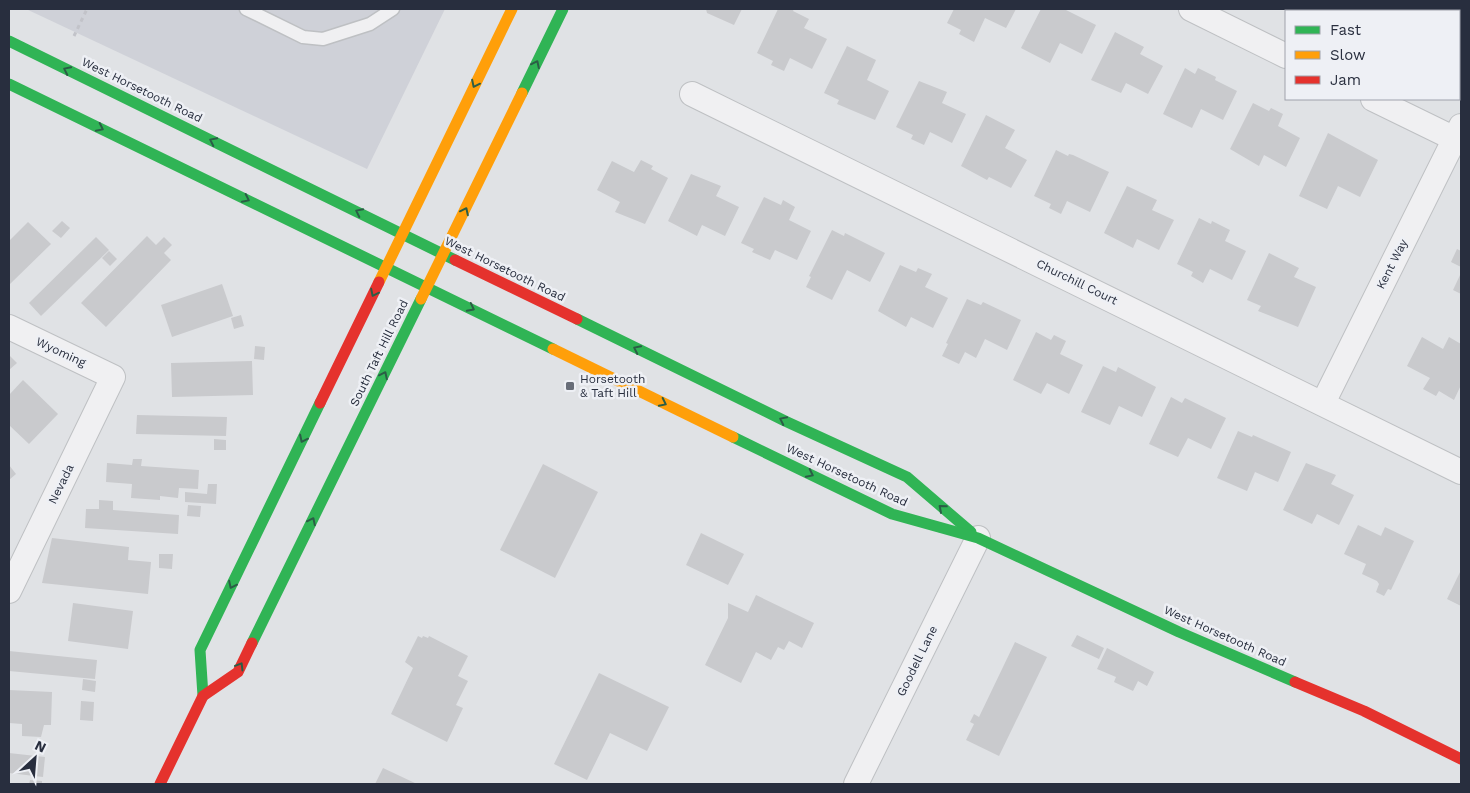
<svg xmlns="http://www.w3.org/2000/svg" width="1470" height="793" viewBox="0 0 1470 793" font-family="'Work Sans',sans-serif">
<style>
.built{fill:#cfd1d8}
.building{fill:#c9cacd}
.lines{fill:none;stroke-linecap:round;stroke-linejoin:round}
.lane-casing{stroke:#bec0c3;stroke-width:15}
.street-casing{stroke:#bec0c3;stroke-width:26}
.path{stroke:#c2c3c9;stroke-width:3;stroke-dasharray:4 4;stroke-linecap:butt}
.lane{stroke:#f0f0f2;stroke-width:12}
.street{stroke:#f0f0f2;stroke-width:24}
.fast{stroke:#30b455;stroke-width:11}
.slow{stroke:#ff9f0a;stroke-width:11}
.jam{stroke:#e5322d;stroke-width:11}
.oneway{stroke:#2b5d46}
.poi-dot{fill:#686d78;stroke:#eef0f5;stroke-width:2}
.labels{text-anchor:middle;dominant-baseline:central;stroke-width:5;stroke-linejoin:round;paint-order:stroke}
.street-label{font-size:12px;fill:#282e3e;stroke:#eef0f5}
.poi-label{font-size:12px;fill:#282e3e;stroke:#eef0f5;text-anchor:start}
</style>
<rect width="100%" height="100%" fill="#e0e2e5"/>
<path class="built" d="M 26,9 L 445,9 L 367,169 Z"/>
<g class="building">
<path d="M 706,9 L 742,9 L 734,25 L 707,13 Z"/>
<path d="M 778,9 L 794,9 L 793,11 L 809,19 L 804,28 L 827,39 L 812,69 L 790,58 L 784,71 L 771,65 L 773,61 L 757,53 Z"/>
<path d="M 954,9 L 1016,9 L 1006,28 L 985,18 L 974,42 L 959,34 L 961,30 L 947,23 Z"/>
<path d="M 1041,9 L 1064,9 L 1096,25 L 1082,54 L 1060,43 L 1050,63 L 1021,48 Z"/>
<path d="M 1387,9 L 1423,9 L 1422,11 L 1386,11 Z"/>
<path d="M 1115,32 L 1144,47 L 1140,54 L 1163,66 L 1148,94 L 1126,83 L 1121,93 L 1091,80 Z"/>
<path d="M 847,46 L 876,60 L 867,80 L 889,91 L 875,120 L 837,104 L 839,100 L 824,93 Z"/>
<path d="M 1185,68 L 1195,74 L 1198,68 L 1216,77 L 1215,80 L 1237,91 L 1223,120 L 1201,109 L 1192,128 L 1163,114 Z"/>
<path d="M 919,81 L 947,92 L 942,103 L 966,114 L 952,143 L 930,132 L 924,145 L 911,139 L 913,135 L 896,127 Z"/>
<path d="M 1253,103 L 1269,111 L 1271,108 L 1283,114 L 1278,126 L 1300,138 L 1286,167 L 1264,155 L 1259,166 L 1230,149 Z"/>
<path d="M 986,115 L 1015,130 L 1005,148 L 1027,160 L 1011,188 L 989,177 L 987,180 L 961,166 Z"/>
<path d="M 1328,133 L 1378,160 L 1360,197 L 1338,186 L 1327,209 L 1299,196 Z"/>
<path d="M 1056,150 L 1068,156 L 1069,154 L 1073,155 L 1109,172 L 1090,212 L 1067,201 L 1061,214 L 1049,208 L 1051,204 L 1034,196 Z"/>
<path d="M 641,160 L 653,166 L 651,169 L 668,178 L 645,224 L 615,212 L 620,202 L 597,190 L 612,161 L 634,172 Z"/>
<path d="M 691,174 L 721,186 L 716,196 L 739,207 L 725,236 L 702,225 L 697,236 L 668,221 Z"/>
<path d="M 1127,186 L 1157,200 L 1152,210 L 1174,220 L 1159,250 L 1137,239 L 1133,248 L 1104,233 Z"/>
<path d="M 764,197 L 781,205 L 783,200 L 795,207 L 789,220 L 811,231 L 797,260 L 775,250 L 770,260 L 752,252 L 754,249 L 741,243 Z"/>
<path d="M 1199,218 L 1211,224 L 1212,221 L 1230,230 L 1225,241 L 1246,251 L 1232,280 L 1210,269 L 1203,283 L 1191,276 L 1193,272 L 1177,264 Z"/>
<path d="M 62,221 L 70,228 L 61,238 L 52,231 Z"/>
<path d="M 28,222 L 51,244 L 9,285 L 9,241 Z"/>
<path d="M 832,230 L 844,236 L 845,233 L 885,253 L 870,282 L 847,270 L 832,300 L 806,287 L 811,277 L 809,276 Z"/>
<path d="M 147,236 L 156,245 L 164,237 L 172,245 L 164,253 L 171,260 L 106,327 L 81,303 Z"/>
<path d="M 96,237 L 109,250 L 41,316 L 29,303 Z"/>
<path d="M 1457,249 L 1461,251 L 1461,267 L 1451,262 Z"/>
<path d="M 109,251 L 117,259 L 110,266 L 102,258 Z"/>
<path d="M 1269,253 L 1299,268 L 1294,277 L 1316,287 L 1298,327 L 1258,311 L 1261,306 L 1247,300 Z"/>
<path d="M 900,265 L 916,272 L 918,268 L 932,274 L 925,287 L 948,298 L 933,328 L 911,317 L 906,327 L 878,311 Z"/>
<path d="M 1461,273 L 1461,294 L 1453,290 Z"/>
<path d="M 222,284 L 233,316 L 172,337 L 161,305 Z"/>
<path d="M 967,299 L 981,305 L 983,302 L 1021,320 L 1007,350 L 985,339 L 976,358 L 965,352 L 959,364 L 942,356 L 948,344 L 946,343 Z"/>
<path d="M 241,315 L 244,326 L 234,329 L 231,318 Z"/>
<path d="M 1036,332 L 1051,340 L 1054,335 L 1066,341 L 1060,354 L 1083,365 L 1069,394 L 1047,383 L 1041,394 L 1013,380 Z"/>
<path d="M 1422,337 L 1443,349 L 1449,337 L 1461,344 L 1461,385 L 1454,400 L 1439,391 L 1436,396 L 1423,389 L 1430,378 L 1407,366 Z"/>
<path d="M 255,346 L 265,347 L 264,360 L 254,359 Z"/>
<path d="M 9,355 L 17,363 L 9,370 Z"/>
<path d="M 252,361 L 253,395 L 172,397 L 171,363 Z"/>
<path d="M 1103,366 L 1116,372 L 1118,367 L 1156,387 L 1142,417 L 1119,406 L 1110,425 L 1081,412 Z"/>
<path d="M 23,380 L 58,414 L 29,444 L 9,425 L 9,395 Z"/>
<path d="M 1171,397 L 1182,403 L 1185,398 L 1226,418 L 1211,449 L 1188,438 L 1178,457 L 1149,444 Z"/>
<path d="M 137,415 L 227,417 L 226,436 L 136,434 Z"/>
<path d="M 1238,431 L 1252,437 L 1253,435 L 1291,452 L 1278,482 L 1255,472 L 1247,491 L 1217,478 Z"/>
<path d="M 214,439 L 226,440 L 226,450 L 214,450 Z"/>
<path d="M 133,459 L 142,459 L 141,466 L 199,470 L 198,489 L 179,488 L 178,498 L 160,496 L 160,500 L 131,498 L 132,484 L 106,482 L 107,463 L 132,465 Z"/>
<path d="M 1306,463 L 1336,475 L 1331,484 L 1354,495 L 1339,525 L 1317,514 L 1312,524 L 1283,510 Z"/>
<path d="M 543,464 L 598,492 L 555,578 L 500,550 Z"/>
<path d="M 9,465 L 16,474 L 9,480 Z"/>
<path d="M 208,484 L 217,484 L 216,504 L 185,502 L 185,492 L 207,494 Z"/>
<path d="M 99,500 L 113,501 L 113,510 L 179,515 L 178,534 L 85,528 L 86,509 L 99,509 Z"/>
<path d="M 188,505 L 201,506 L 200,517 L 187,516 Z"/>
<path d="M 1358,525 L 1381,536 L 1385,527 L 1414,541 L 1391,590 L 1388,589 L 1384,596 L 1376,592 L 1379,584 L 1377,581 L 1362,574 L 1366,564 L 1344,554 Z"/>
<path d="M 701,533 L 744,554 L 728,585 L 686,565 Z"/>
<path d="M 52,538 L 129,547 L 128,560 L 151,562 L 148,594 L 42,583 Z"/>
<path d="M 159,554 L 173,554 L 172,569 L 159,568 Z"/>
<path d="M 1461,570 L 1461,606 L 1447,599 Z"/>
<path d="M 756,595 L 814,623 L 802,648 L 789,641 L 784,650 L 778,647 L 771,660 L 756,652 L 741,683 L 705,665 L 728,618 L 728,603 L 748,612 Z"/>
<path d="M 73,603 L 133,611 L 128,649 L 68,641 Z"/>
<path d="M 1077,635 L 1104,648 L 1099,659 L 1071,646 Z"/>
<path d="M 418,636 L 422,638 L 423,636 L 428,638 L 429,636 L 468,656 L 458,676 L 468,681 L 456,705 L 463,708 L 447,742 L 391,714 L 413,668 L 405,662 Z"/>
<path d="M 1015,642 L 1047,657 L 999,756 L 966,740 L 974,724 L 970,722 L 974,714 L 979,717 Z"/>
<path d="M 1107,648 L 1154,672 L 1147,686 L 1138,681 L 1133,691 L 1114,682 L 1116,677 L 1097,669 Z"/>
<path d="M 9,651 L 97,660 L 95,679 L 9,671 Z"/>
<path d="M 599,673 L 669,707 L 647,751 L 610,733 L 587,780 L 554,764 Z"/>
<path d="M 83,679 L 96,681 L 95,692 L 82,690 Z"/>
<path d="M 9,690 L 52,692 L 51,725 L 44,725 L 41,737 L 22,736 L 22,724 L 9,723 Z"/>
<path d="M 81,701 L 94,702 L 93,721 L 80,720 Z"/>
<path d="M 9,753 L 45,757 L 43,777 L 9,773 Z"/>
<path d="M 383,768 L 417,784 L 375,784 Z"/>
<path d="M 30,780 L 42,781 L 42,784 L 29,784 Z"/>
</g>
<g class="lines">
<g class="lane-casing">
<path id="lane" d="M 246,9 L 303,37 L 323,39 L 370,24 L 393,9"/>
</g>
<g class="street-casing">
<g id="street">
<path d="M 1191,9 L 1286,56"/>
<path d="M 692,94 L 1461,472"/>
<path d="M 1373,99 L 1455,139"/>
<path d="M 9,327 L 113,377 L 9,591"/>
<path d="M 1323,403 L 1461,126"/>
<path d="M 856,784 L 978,538"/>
</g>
</g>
<path class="path" d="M 74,36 L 87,9"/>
<use href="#lane" class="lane"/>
<use href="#street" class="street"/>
<g class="fast">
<path d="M 9,41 L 455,260"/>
<path d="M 9,84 L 553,349"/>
<path d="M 522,93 L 563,9"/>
<path d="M 577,319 L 785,421 L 907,477 L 971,532"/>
<path d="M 733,437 L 892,514 L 978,538 L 1179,632 L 1295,682"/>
<path d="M 252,643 L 421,299"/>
<path d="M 203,696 L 200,650 L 320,403"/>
</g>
<g class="slow">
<path d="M 379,282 L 512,9"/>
<path d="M 421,299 L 522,93"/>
<path d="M 553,349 L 733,437"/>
</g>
<g class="jam">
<path d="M 455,260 L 577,319"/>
<path d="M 320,403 L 379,282"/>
<path d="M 1295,682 L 1364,711 L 1461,759"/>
<path d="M 160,784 L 203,696 L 238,672 L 252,643"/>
</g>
</g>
<defs><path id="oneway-chevron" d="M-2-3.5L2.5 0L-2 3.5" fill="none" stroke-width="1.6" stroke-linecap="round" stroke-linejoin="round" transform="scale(1.25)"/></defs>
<g class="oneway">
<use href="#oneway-chevron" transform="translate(536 64) rotate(-64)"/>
<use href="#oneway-chevron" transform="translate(67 70) rotate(-154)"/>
<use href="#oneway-chevron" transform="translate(475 84) rotate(116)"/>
<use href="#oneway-chevron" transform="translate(100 128) rotate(26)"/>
<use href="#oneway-chevron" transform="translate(213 141) rotate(-154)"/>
<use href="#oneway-chevron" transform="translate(246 199) rotate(26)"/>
<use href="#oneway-chevron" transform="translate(465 211) rotate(-64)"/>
<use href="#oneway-chevron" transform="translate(359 212) rotate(-154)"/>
<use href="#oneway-chevron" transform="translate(374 293) rotate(116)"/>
<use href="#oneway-chevron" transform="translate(471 308) rotate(27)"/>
<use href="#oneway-chevron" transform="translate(637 349) rotate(-154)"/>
<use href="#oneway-chevron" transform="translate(384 375) rotate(-64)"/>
<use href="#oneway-chevron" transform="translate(663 403) rotate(26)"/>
<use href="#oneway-chevron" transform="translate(783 420) rotate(-154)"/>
<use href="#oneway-chevron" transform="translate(303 439) rotate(116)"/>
<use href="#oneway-chevron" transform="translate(810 474) rotate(26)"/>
<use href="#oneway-chevron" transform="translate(942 508) rotate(-139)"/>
<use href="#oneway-chevron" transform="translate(312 521) rotate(-64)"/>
<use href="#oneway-chevron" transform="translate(232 585) rotate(116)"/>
<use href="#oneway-chevron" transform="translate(240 666) rotate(-59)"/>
</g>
<rect class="poi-dot" x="565" y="381" width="10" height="10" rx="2.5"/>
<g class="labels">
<g class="street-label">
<text transform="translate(142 90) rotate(26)">West Horsetooth Road</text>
<text transform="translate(1392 264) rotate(-63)">Kent Way</text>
<text transform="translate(505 269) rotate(26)">West Horsetooth Road</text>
<text transform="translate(1077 282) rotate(26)">Churchill Court</text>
<text transform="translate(61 352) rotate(25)">Wyoming</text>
<text transform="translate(379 353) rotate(-64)">South Taft Hill Road</text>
<text transform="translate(847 475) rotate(25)">West Horsetooth Road</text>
<text transform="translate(61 484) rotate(-64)">Nevada</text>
<text transform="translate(1225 636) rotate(24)">West Horsetooth Road</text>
<text transform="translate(917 661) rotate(-64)">Goodell Lane</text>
</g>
<g class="poi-label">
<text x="580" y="379">Horsetooth<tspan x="580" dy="14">&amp; Taft Hill</tspan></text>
</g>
</g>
<rect width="1470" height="793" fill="none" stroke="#282e3e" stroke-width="20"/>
<rect x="1285" y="10" width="175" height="90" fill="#eef0f5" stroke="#9fa2ac"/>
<rect x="1295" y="26" width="25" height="8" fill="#30b455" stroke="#9fa2ac"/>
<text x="1330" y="35" font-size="15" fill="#282e3e">Fast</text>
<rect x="1295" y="51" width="25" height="8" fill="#ff9f0a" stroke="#9fa2ac"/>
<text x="1330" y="60" font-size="15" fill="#282e3e">Slow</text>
<rect x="1295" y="76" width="25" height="8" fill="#e5322d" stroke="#9fa2ac"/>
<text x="1330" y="85" font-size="15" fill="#282e3e">Jam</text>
<g transform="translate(35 758) rotate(26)" stroke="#eef0f5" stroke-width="4" paint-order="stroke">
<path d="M0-4L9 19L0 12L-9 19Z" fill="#282e3e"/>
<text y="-8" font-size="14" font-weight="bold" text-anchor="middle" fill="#282e3e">N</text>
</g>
</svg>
